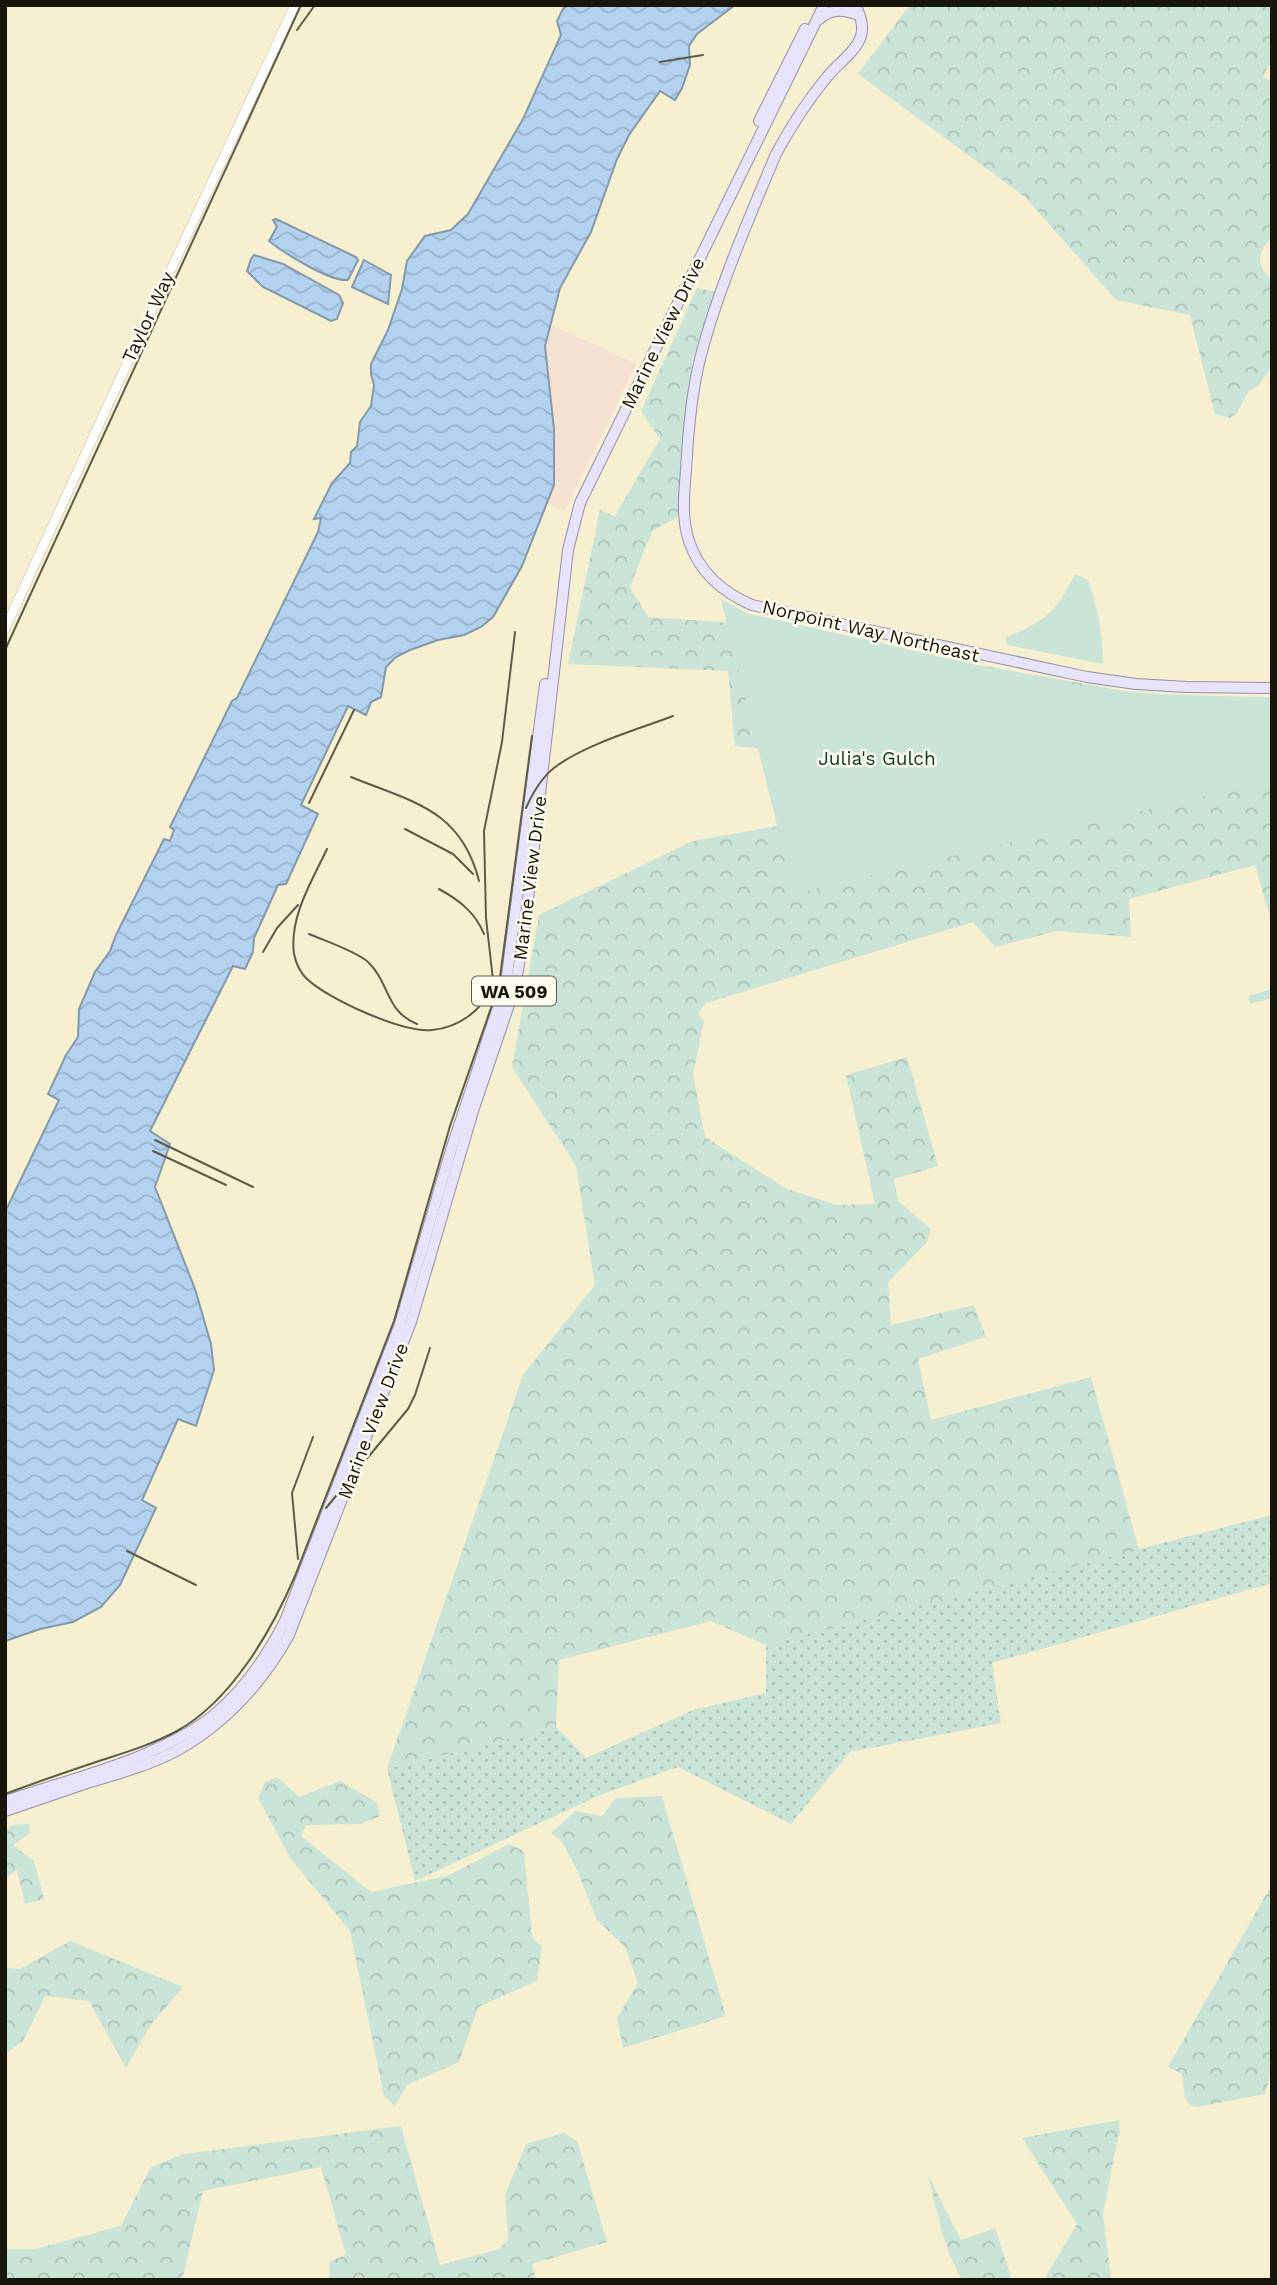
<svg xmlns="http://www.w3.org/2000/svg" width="1277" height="2285" viewBox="0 0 1277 2285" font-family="'Work Sans',sans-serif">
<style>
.commercial{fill:#f5e1d2}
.grass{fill:url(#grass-dots)}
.forest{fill:url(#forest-crowns)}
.park{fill:#cae4d7}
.water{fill:url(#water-waves);stroke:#849aaa;stroke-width:2}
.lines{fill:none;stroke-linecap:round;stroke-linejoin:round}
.secondary-casing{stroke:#beb999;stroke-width:10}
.primary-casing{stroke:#948fa5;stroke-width:12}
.secondary{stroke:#fff;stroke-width:9}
.primary{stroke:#e7e3fb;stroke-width:10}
.rail{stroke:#5e5b49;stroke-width:2}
.labels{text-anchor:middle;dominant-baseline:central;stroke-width:5;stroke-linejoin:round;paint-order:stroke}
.shield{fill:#fffdf0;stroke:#5d5b4f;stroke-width:2}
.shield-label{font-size:18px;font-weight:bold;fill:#18160a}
.street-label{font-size:19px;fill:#18160a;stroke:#fffdf0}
.park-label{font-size:19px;fill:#023b28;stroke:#fffdf0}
</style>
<defs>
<pattern id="grass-dots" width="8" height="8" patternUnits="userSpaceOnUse" patternTransform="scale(1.75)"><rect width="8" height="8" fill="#cae4d7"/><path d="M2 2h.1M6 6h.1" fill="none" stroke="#adc3b7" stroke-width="1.8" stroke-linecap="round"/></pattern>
<pattern id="forest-crowns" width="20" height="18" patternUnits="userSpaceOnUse" patternTransform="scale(1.75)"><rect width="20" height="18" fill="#cae4d7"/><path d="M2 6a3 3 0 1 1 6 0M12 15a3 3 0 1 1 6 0" fill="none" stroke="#adc3b7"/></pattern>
<pattern id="water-waves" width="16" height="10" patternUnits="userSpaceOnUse" patternTransform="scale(1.75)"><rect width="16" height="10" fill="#b3d2ef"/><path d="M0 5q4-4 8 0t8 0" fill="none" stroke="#99b4cc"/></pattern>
</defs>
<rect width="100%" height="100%" fill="#f6f0d0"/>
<path class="commercial" d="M 550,324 L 636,364 L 565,511 L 548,503 L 554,485 L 554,429 L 545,346 Z"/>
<path class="grass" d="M 1272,1515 L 1272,1583 L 992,1663 L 1001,1723 L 850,1752 L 791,1824 L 678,1767 L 600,1795 L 415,1881 L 387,1769 L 556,1727 L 586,1758 L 693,1710 L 766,1693 L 766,1645 Z"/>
<g class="forest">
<path d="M 910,5 L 1272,5 L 1272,64 L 1268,66 L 1263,77 L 1272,81 L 1272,237 C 1256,254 1256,264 1272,280 L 1272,366 L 1259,385 L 1248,392 L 1237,413 L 1230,418 L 1215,414 L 1190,315 L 1116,300 L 1025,197 L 858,74 Z"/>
<path d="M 697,288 L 715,292 L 693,358 L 687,396 L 678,517 L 652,531 L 630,587 L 648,617 L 748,624 L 1136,693 L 1272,698 L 1272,924 L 1255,865 L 1129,899 L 1131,937 L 1057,931 L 995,947 L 973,922 L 706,1003 L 698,1014 L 704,1021 L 693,1074 L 705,1137 L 787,1189 L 837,1205 L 875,1204 L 846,1075 L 907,1057 L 938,1166 L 894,1179 L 898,1201 L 931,1229 L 926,1243 L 888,1282 L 891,1325 L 974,1305 L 986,1337 L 918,1359 L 931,1420 L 1091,1377 L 1139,1550 L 766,1645 L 711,1621 L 559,1660 L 556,1727 L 387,1769 L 523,1375 L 595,1285 L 576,1166 L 512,1067 L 539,915 L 693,841 L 869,810 L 865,758 L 735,746 L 728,671 L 568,664 L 600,510 L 615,516 L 660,439 L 641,411 Z"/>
<path d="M 277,1777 L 299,1797 L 340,1781 L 376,1802 L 380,1816 L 360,1824 L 306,1825 L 301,1836 L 371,1892 L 447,1876 L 509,1844 L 524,1851 L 532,1937 L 542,1947 L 537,1981 L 478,2007 L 459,2062 L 407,2085 L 395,2106 L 384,2096 L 350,1931 L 291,1859 L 258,1798 L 265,1782 Z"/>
<path d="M 662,1796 L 726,2016 L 623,2048 L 617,2018 L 638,1983 L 626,1948 L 597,1920 L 577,1870 L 561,1840 L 551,1833 L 575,1811 L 602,1816 L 616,1798 Z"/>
<path d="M 29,1824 L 30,1833 L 13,1845 L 34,1861 L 44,1899 L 25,1904 L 17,1870 L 5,1878 L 5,1832 L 11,1825 Z"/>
<path d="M 1272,1884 L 1272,2068 L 1265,2094 L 1197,2107 L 1189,2104 L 1185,2098 L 1182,2074 L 1168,2067 Z"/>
<path d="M 70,1941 L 183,1987 L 150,2026 L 126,2068 L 89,2001 L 45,1996 L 23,2041 L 5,2054 L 5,1968 L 20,1969 Z"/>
<path d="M 1119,2120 L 1120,2133 L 1118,2138 L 1103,2213 L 1111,2280 L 1044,2280 L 1077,2224 L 1022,2138 Z"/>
<path d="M 401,2126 L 440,2265 L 499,2249 L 508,2240 L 505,2195 L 526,2144 L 564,2133 L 577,2141 L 607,2242 L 532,2264 L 536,2280 L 329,2280 L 330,2261 L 346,2255 L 321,2167 L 203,2191 L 182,2280 L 5,2280 L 5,2249 L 35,2249 L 121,2226 L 151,2167 L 184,2154 Z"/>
<path d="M 928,2175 L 961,2240 L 995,2228 L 1012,2280 L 962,2280 C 943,2247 937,2210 928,2175 Z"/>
</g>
<g class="park">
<path d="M 1075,574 L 1088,580 C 1098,608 1103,635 1103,664 L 1007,645 L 1006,637 C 1045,622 1057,611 1075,574 Z"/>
<path d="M 721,599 L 746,613 L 1057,683 L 1169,696 L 1272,697 L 1272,780 L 794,894 Z"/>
<path d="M 1272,989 L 1272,998 L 1250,1004 L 1248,996 Z"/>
</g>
<g class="water">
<path d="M 568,5 L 735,5 L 697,34 L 689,46 L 690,65 L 682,88 L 675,100 L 660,91 L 629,135 L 617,159 L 591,232 L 560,288 L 545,346 L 554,429 L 554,485 L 522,566 L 493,617 L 481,627 L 464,635 L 438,640 L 410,650 L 396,657 L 386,667 L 381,697 L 371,702 L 366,715 L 348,706 L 301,805 L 318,814 L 286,884 L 278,885 L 254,938 L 253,952 L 245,969 L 233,966 L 150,1131 L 170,1144 L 155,1187 L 195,1289 L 211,1344 L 214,1370 L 196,1426 L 178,1419 L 142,1500 L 156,1508 L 120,1585 L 101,1607 L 73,1622 L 40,1629 L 5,1641 L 5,1212 L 59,1100 L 48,1094 L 66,1055 L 78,1037 L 79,1009 L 95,972 L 110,951 L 116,935 L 164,839 L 170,841 L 174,830 L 170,827 L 179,809 L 232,701 L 237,698 L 318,532 L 321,518 L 314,519 L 332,483 L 350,463 L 351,452 L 357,446 L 360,422 L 371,406 L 374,385 L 371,374 L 371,364 L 388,330 L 402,289 L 407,261 L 425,236 L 451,230 L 468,214 L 523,119 L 561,35 L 557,21 L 563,9 Z"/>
<path d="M 276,219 L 356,257 L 358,260 L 348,280 C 330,282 284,253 269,241 L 277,227 L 273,220 Z"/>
<path d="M 254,255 L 283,264 L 339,295 L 343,303 L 337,319 L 331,321 L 263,287 L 247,271 L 251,259 Z"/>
<path d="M 364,260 L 391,275 L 388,304 L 352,287 Z"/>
</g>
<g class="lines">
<g class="secondary-casing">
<path id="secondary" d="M 5,629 L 136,344 L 295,5"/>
</g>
<g class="primary-casing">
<g id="primary">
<path d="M 854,5 C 860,12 864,26 861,36 C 856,52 837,64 827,77 C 807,101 790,128 776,154 C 749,218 717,292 700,359 C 691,395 688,433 686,470 C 684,495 681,520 690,544 C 701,574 724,593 752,605 L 1087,677 L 1136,684 L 1187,687 L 1272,688"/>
<path d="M 818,20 C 832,8 842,9 859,15"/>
<path d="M 759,121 L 805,29"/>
<path d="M 5,1801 C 70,1779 161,1758 214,1715 C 245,1689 267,1656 285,1621 L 400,1324 L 451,1150 L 506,983 L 545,684"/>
<path d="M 5,1811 C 32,1802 60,1792 87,1783 C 118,1774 150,1765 178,1750 C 226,1723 262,1683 289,1635 L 411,1322 L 473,1111 L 515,987 L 523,942 L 568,550 L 580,503 L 824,5"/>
</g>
</g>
<use href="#secondary" class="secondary"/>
<use href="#primary" class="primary"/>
<g class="rail">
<path d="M 297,30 L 315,5"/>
<path d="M 660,62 L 703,55"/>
<path d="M 5,650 L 301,5"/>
<path d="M 351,777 C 412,802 461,809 479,881"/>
<path d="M 309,803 L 354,710"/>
<path d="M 526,808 C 533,792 543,775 558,765 C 587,744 639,729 673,716"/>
<path d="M 405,829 L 453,854 L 473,874"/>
<path d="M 327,849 C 312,881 289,917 294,954 C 296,963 299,971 306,978 C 327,999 403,1033 432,1030 C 458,1028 486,1009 491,983"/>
<path d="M 439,889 C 459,900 475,912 484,934"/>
<path d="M 309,934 C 325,941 356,951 368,962 C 390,983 385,1011 417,1024"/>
<path d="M 263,952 L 277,928 L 298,905"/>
<path d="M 493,980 L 486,918 L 484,831 L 502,742 L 515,632"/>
<path d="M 155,1140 L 253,1187"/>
<path d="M 153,1151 L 226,1185"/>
<path d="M 326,1508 L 408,1409 L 415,1395 L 430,1348"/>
<path d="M 127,1551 L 196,1585"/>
<path d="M 298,1559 L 292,1493 L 313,1437"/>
<path d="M 5,1794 C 37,1782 69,1771 102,1760 C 127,1752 153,1744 177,1731 C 231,1701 271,1632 295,1576 L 394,1321 L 450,1126 L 499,985 L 532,736"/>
</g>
</g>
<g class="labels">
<rect class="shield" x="472" y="976.5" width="84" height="29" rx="5"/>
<g class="shield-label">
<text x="514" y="991">WA 509</text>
</g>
<g class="street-label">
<text transform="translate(148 317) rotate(-65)">Taylor Way</text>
<text transform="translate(663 333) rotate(-64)">Marine View Drive</text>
<text transform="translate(871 631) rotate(13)">Norpoint Way Northeast</text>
<text transform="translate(530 878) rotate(-83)">Marine View Drive</text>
<text transform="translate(373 1421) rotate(-69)">Marine View Drive</text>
</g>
<g class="park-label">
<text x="877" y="758">Julia's Gulch</text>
</g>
</g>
<rect width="1277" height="2285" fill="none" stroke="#18160a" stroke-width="14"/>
</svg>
